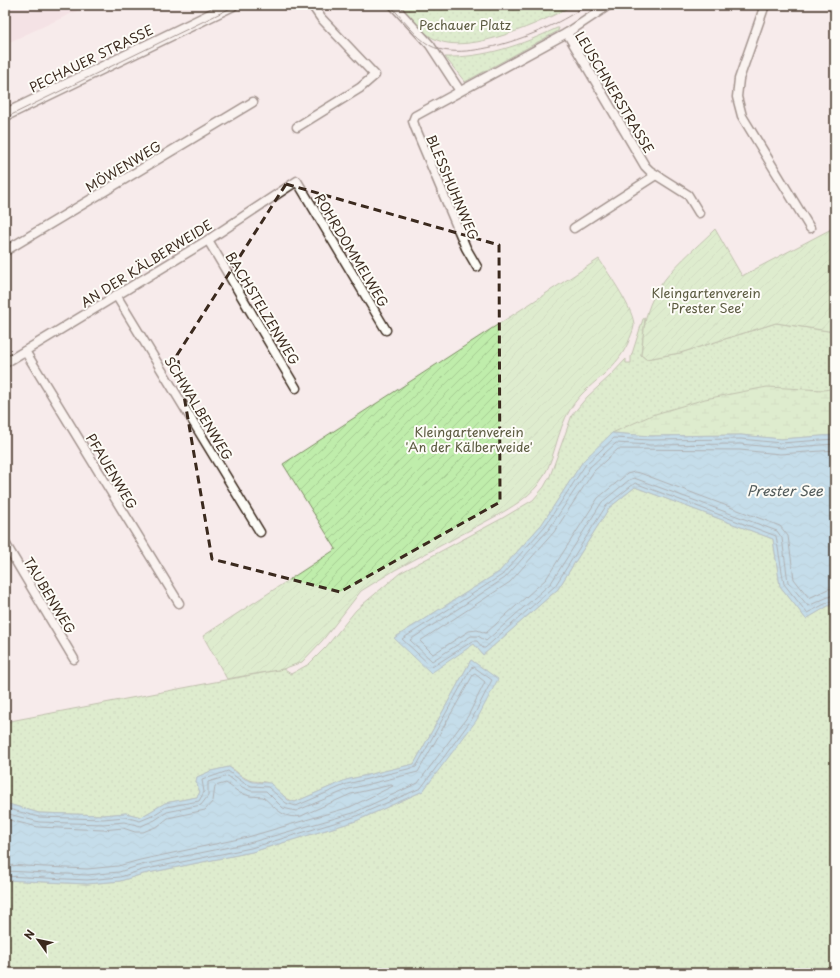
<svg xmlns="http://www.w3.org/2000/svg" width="840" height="978" viewBox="0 0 840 978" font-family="'Playpen Sans',sans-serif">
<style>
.built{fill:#f0d7dd}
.grass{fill:url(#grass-dots);stroke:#7d8c64}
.wetland{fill:url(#wetland-marsh);stroke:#7d8c64}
.garden{fill:url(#garden-furrows);stroke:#7d8c64}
.water{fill:url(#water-waves);stroke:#698b97}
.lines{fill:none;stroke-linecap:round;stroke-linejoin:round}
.shore{stroke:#596b6f;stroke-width:1}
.street-casing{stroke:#3b2a1e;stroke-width:11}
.secondary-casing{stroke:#3b2a1e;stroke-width:14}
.street{stroke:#fdfcf7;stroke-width:8}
.secondary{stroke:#fdfcf7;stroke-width:11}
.tram{stroke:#3b2a1e;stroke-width:1}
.marked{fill:none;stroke:#3b2a1e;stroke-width:3;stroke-dasharray:8 5;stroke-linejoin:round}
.labels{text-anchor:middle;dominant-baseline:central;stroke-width:4;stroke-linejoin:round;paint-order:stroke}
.park-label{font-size:13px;fill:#5c5b41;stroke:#fdfcf7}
.street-label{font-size:13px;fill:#3b2a1e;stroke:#fdfcf7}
.water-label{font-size:14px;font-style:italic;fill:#525b5b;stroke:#fdfcf7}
</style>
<defs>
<pattern id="grass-dots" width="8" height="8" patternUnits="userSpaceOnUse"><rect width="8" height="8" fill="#bfedab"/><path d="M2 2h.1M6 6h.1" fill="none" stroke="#a5cb93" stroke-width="1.8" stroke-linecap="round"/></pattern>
<pattern id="wetland-marsh" width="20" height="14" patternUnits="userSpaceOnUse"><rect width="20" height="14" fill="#bfedab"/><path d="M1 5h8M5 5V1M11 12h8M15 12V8" fill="none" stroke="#a5cb93"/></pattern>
<pattern id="garden-furrows" width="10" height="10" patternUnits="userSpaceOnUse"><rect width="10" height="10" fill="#bfedab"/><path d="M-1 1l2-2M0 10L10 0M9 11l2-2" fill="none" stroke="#a5cb93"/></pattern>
<pattern id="water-waves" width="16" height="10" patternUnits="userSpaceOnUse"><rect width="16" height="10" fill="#87cce8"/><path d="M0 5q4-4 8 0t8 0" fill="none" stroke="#75afc7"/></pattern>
</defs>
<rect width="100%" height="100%" fill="#f7ebeb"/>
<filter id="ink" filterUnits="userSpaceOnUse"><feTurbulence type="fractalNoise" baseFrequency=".025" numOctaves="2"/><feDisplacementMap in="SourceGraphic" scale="8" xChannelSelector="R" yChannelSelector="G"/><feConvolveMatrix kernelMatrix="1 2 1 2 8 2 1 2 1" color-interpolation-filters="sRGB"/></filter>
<g filter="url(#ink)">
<path class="built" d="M 5,5 L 90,5 L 5,44 Z"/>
<g class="grass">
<path d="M 399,5 L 573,5 C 544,22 469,55 437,40 C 422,34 411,17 399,5 Z"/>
<path d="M 557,28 L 559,28 L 558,31 L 465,82 L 445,57 C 484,58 522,45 557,28 Z"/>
<path d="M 645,318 L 641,355 L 646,359 L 680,353 L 776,323 L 835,332 L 835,388 L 583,461 L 542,524 L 499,572 L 394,638 L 474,644 L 483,655 L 558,589 L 609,508 L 635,487 L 773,539 L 780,586 L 806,619 L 835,602 L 835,973 L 5,973 L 5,880 L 87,884 L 120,881 L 143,874 L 252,852 L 356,821 L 423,791 L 497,679 L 471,660 L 414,764 L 346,780 L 295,802 C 284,799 278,789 268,783 C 262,780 253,783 247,779 C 240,776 236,770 229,767 L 211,771 L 197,777 L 196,782 L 200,792 L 197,797 L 165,803 L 141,817 L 126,813 L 103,815 L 39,813 L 5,803 L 5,722 L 283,669 L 291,674 L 309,664 L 326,647 L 356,610 L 400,573 L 501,519 L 533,500 L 544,487 L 550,476 L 572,415 L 587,397 L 610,376 L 626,359 L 626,363 L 631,363 L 631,357 L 643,319 Z"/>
</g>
<path class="wetland" d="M 767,387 L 824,390 L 835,388 L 835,435 L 781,439 L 741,435 L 650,436 L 612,433 L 652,415 L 705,399 Z"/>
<g class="garden">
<path d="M 835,227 L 835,332 L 776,323 L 680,353 L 646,359 L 641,355 C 643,343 643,330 646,318 C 654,280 688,256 715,229 L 742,276 Z"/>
<path d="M 599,259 C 608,273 635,311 634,326 C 633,332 630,337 628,343 C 614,374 587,382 571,408 C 555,432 556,463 537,486 C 527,498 512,507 498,515 L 395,570 L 361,591 L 322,641 L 302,662 L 283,669 L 227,679 L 203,636 L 336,549 L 283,464 Z"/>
</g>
<g class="water">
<path d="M 612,433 L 650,436 L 741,435 L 781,439 L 835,435 L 835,602 L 806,619 L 780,586 L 773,539 L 635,487 L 609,508 L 558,589 L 483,655 L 474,644 L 431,673 L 394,638 L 499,572 L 542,524 L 583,461 Z"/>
<path d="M 471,660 L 498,679 L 476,721 L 423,791 L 356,821 L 252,852 L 143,874 L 120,881 L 87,884 L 5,880 L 5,803 L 39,813 L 103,815 L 126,813 L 141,817 L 165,803 L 197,797 L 200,792 L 196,782 L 197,777 L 211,771 L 229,767 L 245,779 L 253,782 L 270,783 L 288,800 L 295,802 L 346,780 L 414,764 Z"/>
</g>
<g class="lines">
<g class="shore">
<path d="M 835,439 L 781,443 L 741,439 L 650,440 L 614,438 L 586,464 L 545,526 L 502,575 L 402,639 L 432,667 L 473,641 L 477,641 L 483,648 L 485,648 L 555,586 L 606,506 L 635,483 L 776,536 L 784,584 L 807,613 L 835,599"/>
<path d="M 835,444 L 781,448 L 740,444 L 650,445 L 616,443 L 590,467 L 549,529 L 505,578 L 410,640 L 432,661 L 471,636 L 478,636 L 486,641 L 551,583 L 602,502 L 629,480 L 634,478 L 777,531 L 782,538 L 788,582 L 808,606 L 835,594"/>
<path d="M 835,450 L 780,454 L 740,450 L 618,449 L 594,471 L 554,532 L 510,582 L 420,641 L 433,654 L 469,631 L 477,630 L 486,633 L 546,579 L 598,498 L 627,474 L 634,472 L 640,473 L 780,526 L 788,536 L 794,579 L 809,598 L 828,589 L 835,588"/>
<path d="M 5,808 L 39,817 L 103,819 L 125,817 L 140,821 L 152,816 L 166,807 L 199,801 L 204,792 L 202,780 L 228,771 L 244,783 L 252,786 L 268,787 L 286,803 L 296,806 L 347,784 L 416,767 L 471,668 L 474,667 L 492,680 L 472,719 L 421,788 L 354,817 L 251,848 L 142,870 L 120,877 L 87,880 L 5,876"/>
<path d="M 5,813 L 39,822 L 103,824 L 124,822 L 141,826 L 155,820 L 167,812 L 201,805 L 208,796 L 208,782 L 228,776 L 242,787 L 251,791 L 266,791 L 283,808 L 296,811 L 349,789 L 418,772 L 473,675 L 475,674 L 485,682 L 468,716 L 418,783 L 353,813 L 249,843 L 141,865 L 119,872 L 87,875 L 5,871"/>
<path d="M 5,819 L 38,827 L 103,830 L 123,828 L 135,832 L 143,832 L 158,826 L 168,818 L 205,810 L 213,801 L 215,786 L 226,783 L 240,793 L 250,796 L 263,797 C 275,807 283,820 301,816 L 351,794 L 391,785 L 393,786 L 350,807 L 248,837 L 140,860 L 118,866 L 87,869 L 5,865"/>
</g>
<g class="street-casing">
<g id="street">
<path d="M 393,5 L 430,45 L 460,91"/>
<path d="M 765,5 L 739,79 L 737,97 L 742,116 L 810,228"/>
<path d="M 567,33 L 645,166 L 650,171 L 688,195 L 699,213"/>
<path d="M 297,127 L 360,88 L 375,75 L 321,18 L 312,5"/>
<path d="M 574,228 L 656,175"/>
<path d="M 208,240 L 296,388"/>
<path d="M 5,251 L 253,102"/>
<path d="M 477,267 L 466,248 L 415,127 L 413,121 L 415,116 L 567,33 L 609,5"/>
<path d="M 116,295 L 260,532"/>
<path d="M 25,351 L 179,603"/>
<path d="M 5,363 L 208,240 L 297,181 L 386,330"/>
<path d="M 5,543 L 74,659"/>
</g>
</g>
<g class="secondary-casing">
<path id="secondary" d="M 5,115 L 232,5"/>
</g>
<use href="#street" class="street"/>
<use href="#secondary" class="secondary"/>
<g class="tram">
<path d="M 390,5 C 402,18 415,37 431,46 C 468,65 555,29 586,5"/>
<path d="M 5,118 L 237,5"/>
</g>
</g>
</g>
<path d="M0 0H840V978H0ZM 286,184 L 499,245 L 500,502 L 340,592 L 212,559 L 177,355 Z" fill="#f7ebeb" fill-opacity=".55" fill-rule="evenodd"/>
<path class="marked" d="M 286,184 L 499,245 L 500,502 L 340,592 L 212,559 L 177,355 Z"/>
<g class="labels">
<g class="park-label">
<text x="465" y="24">Pechauer Platz</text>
<text x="706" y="292">Kleingartenverein<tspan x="706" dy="15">'Prester See'</tspan></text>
<text x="469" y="431">Kleingartenverein<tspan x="469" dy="15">'An der Kälberweide'</tspan></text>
</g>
<g class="street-label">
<text transform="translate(91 58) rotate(-26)">PECHAUER STRASSE</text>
<text transform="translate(615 92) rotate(59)">LEUSCHNERSTRASSE</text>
<text transform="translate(123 166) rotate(-31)">MÖWENWEG</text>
<text transform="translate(453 187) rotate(67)">BLESSHUHNWEG</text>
<text transform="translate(352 250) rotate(59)">ROHRDOMMELWEG</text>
<text transform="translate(146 263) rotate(-32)">AN DER KÄLBERWEIDE</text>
<text transform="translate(263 308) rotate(59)">BACHSTELZENWEG</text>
<text transform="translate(199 408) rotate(59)">SCHWALBENWEG</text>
<text transform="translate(112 471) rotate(59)">PFAUENWEG</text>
<text transform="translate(50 595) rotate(59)">TAUBENWEG</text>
</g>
<g class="water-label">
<text x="785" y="490">Prester See</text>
</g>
</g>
<rect width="840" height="978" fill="none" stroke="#fdfcf7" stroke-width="20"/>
<rect x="10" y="10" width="820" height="958" fill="none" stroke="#3b2a1e" stroke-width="1.5" filter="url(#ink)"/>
<g transform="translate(38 940) rotate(303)" stroke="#fdfcf7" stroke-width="3" paint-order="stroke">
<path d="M0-3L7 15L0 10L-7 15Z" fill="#3b2a1e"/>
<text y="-6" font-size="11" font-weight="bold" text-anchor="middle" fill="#3b2a1e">N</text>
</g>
</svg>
